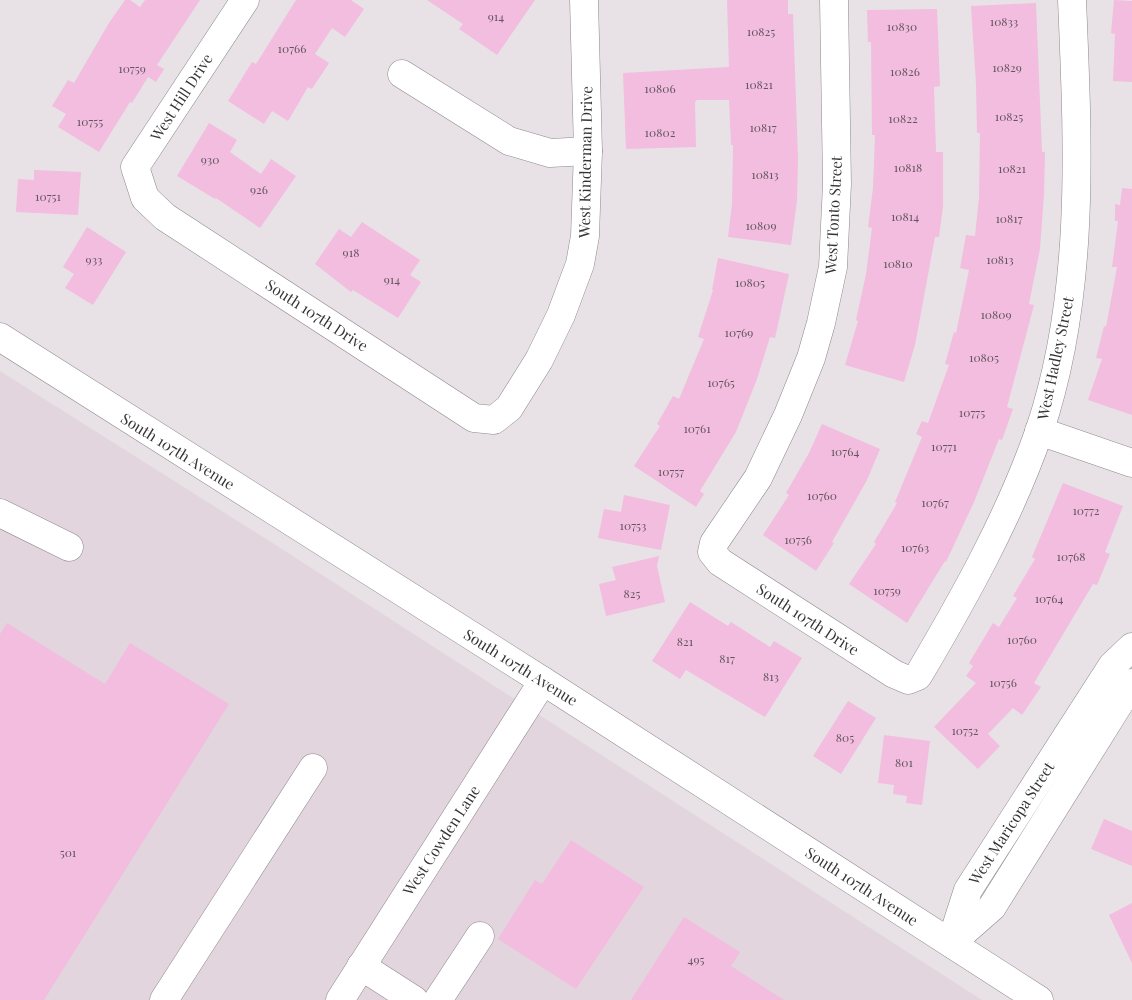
<svg xmlns="http://www.w3.org/2000/svg" width="1132" height="1000" viewBox="0 0 1132 1000" font-family="'Playfair Display',serif">
<style>
.built{fill:#e2d5dd}
.building{fill:#f2bddf}
.lines{fill:none;stroke-linecap:round;stroke-linejoin:round}
.minor-casing{stroke:#8e888c;stroke-width:29}
.major-casing{stroke:#8e888c;stroke-width:29}
.minor{stroke:#fff;stroke-width:28}
.major{stroke:#fff;stroke-width:28}
.labels{text-anchor:middle;dominant-baseline:central;stroke-width:4;stroke-linejoin:round;paint-order:stroke}
.number-label{font-size:12px;fill:#64565f}
.street-label{font-size:15px;fill:#353334;stroke:#fff}
</style>
<rect width="100%" height="100%" fill="#e8e2e6"/>
<path class="built" d="M 0,371 L 274,544 L 982,1000 L 0,1000 Z"/>
<g class="building">
<path d="M 125,0 L 130,0 L 140,7 L 145,0 L 200,0 L 157,65 L 164,69 L 156,82 L 148,77 L 132,103 L 130,102 L 99,152 L 58,127 L 66,114 L 52,106 L 68,80 L 74,83 L 109,23 Z"/>
<path d="M 296,0 L 351,0 L 364,9 L 345,37 L 332,28 L 315,54 L 329,63 L 312,89 L 308,87 L 288,121 L 272,111 L 264,124 L 228,101 L 252,62 L 256,64 Z"/>
<path d="M 427,0 L 535,0 L 497,55 L 459,29 L 463,24 Z"/>
<path d="M 727,0 L 788,0 L 788,14 L 793,14 L 798,158 L 797,201 L 791,245 L 728,237 L 732,204 L 733,145 L 731,145 L 729,100 L 697,100 L 695,102 L 696,147 L 626,149 L 623,73 L 729,67 Z"/>
<path d="M 1114,0 L 1132,1 L 1132,82 L 1113,81 L 1115,34 L 1111,33 Z"/>
<path d="M 1036,3 L 1042,152 L 1045,152 L 1044,194 L 1040,249 L 1029,304 L 1034,305 L 1007,407 L 1013,409 L 1002,440 L 999,439 L 974,502 L 946,562 L 945,561 L 907,623 L 849,584 L 876,544 L 874,542 L 897,503 L 895,502 L 922,437 L 916,434 L 922,421 L 928,423 L 949,365 L 945,364 L 954,332 L 956,333 L 969,270 L 960,268 L 966,235 L 975,236 L 979,197 L 980,133 L 977,133 L 976,84 L 971,6 Z"/>
<path d="M 937,9 L 940,86 L 934,87 L 936,152 L 943,152 L 943,206 L 939,237 L 935,237 L 915,345 L 904,382 L 845,365 L 858,321 L 856,320 L 866,274 L 872,228 L 868,227 L 873,188 L 875,135 L 872,135 L 871,42 L 868,42 L 867,10 Z"/>
<path d="M 209,123 L 237,140 L 230,152 L 261,174 L 271,159 L 296,176 L 260,228 L 216,198 L 215,199 L 177,176 Z"/>
<path d="M 34,170 L 81,172 L 78,215 L 16,212 L 18,179 L 34,180 Z"/>
<path d="M 1122,188 L 1132,189 L 1132,415 L 1088,400 L 1102,359 L 1096,358 L 1104,326 L 1106,327 L 1117,267 L 1112,267 L 1118,221 L 1115,221 L 1115,204 L 1120,205 Z"/>
<path d="M 362,222 L 420,260 L 410,275 L 421,282 L 398,318 L 353,290 L 351,292 L 315,264 L 339,229 L 351,237 Z"/>
<path d="M 87,227 L 126,252 L 93,305 L 65,288 L 74,274 L 63,267 Z"/>
<path d="M 718,258 L 789,274 L 775,338 L 770,337 L 757,379 L 736,432 L 700,491 L 704,494 L 696,507 L 634,466 L 660,426 L 657,424 L 673,396 L 679,399 L 704,339 L 698,337 L 713,290 L 712,290 Z"/>
<path d="M 822,424 L 880,449 L 867,480 L 832,542 L 834,543 L 816,571 L 763,535 L 789,495 L 786,493 L 809,453 Z"/>
<path d="M 1063,483 L 1123,506 L 1105,552 L 1110,554 L 1097,585 L 1093,584 L 1034,683 L 1041,687 L 1022,715 L 1013,708 L 988,734 L 1000,746 L 978,769 L 934,727 L 976,683 L 966,676 L 973,666 L 969,663 L 993,623 L 999,627 L 1017,598 L 1013,596 L 1035,559 L 1032,557 Z"/>
<path d="M 624,495 L 670,505 L 661,550 L 598,538 L 604,509 L 621,512 Z"/>
<path d="M 659,556 L 657,566 L 665,602 L 606,616 L 599,584 L 616,580 L 612,567 Z"/>
<path d="M 690,602 L 728,626 L 731,622 L 770,647 L 774,641 L 802,658 L 765,717 L 686,670 L 680,679 L 652,661 Z"/>
<path d="M 7,623 L 105,684 L 130,643 L 229,704 L 44,1000 L 0,1000 L 0,634 Z"/>
<path d="M 848,701 L 876,718 L 841,774 L 813,756 Z"/>
<path d="M 884,735 L 930,741 L 922,805 L 906,803 L 907,796 L 893,794 L 894,785 L 878,783 Z"/>
<path d="M 1104,819 L 1132,831 L 1132,866 L 1091,849 Z"/>
<path d="M 571,840 L 644,887 L 576,989 L 498,939 L 535,880 L 542,884 Z"/>
<path d="M 1132,903 L 1132,963 L 1109,915 Z"/>
<path d="M 684,917 L 740,952 L 731,966 L 784,1000 L 631,1000 Z"/>
</g>
<g class="lines">
<g class="minor-casing">
<g id="minor">
<path d="M 245,0 L 135,167 L 145,198 L 165,217 L 474,418 L 494,420 L 509,408 L 539,360 L 561,315 L 580,264 L 585,236 L 588,151 L 584,0"/>
<path d="M 834,0 L 837,184 L 833,267 L 821,323 L 811,358 L 788,415 L 758,478 L 714,543 L 712,552 L 720,562 L 894,674 L 908,680 L 918,676 C 964,598 1009,518 1039,432 C 1086,295 1078,143 1072,0"/>
<path d="M 402,74 L 509,141 L 550,153 L 588,151"/>
<path d="M 1039,431 L 1132,463"/>
<path d="M 0,513 L 69,547"/>
<path d="M 951,943 L 968,890 L 1112,666 L 1132,647"/>
<path d="M 951,943 L 992,907 L 1132,683"/>
<path d="M 361,966 L 414,1000"/>
<path d="M 164,1000 L 313,768"/>
<path d="M 340,1000 L 543,681"/>
<path d="M 438,1000 L 480,936"/>
</g>
</g>
<g class="major-casing">
<path id="major" d="M 0,337 L 543,681 L 1039,1000"/>
</g>
<use href="#minor" class="minor"/>
<use href="#major" class="major"/>
</g>
<g class="labels">
<g class="number-label">
<text x="496" y="16">914</text>
<text x="1004" y="21">10833</text>
<text x="902" y="26">10830</text>
<text x="761" y="31">10825</text>
<text x="292" y="48">10766</text>
<text x="1007" y="67">10829</text>
<text x="132" y="68">10759</text>
<text x="905" y="71">10826</text>
<text x="759" y="84">10821</text>
<text x="660" y="88">10806</text>
<text x="1009" y="116">10825</text>
<text x="903" y="118">10822</text>
<text x="90" y="121">10755</text>
<text x="763" y="127">10817</text>
<text x="660" y="132">10802</text>
<text x="210" y="159">930</text>
<text x="908" y="167">10818</text>
<text x="1012" y="168">10821</text>
<text x="765" y="174">10813</text>
<text x="259" y="189">926</text>
<text x="48" y="196">10751</text>
<text x="905" y="216">10814</text>
<text x="1009" y="218">10817</text>
<text x="761" y="225">10809</text>
<text x="351" y="252">918</text>
<text x="94" y="259">933</text>
<text x="1000" y="259">10813</text>
<text x="898" y="263">10810</text>
<text x="392" y="279">914</text>
<text x="750" y="282">10805</text>
<text x="996" y="314">10809</text>
<text x="739" y="332">10769</text>
<text x="984" y="357">10805</text>
<text x="721" y="382">10765</text>
<text x="972" y="412">10775</text>
<text x="697" y="428">10761</text>
<text x="944" y="446">10771</text>
<text x="845" y="451">10764</text>
<text x="671" y="471">10757</text>
<text x="822" y="495">10760</text>
<text x="935" y="502">10767</text>
<text x="1086" y="510">10772</text>
<text x="633" y="525">10753</text>
<text x="798" y="539">10756</text>
<text x="915" y="547">10763</text>
<text x="1071" y="556">10768</text>
<text x="887" y="590">10759</text>
<text x="632" y="593">825</text>
<text x="1049" y="598">10764</text>
<text x="1022" y="639">10760</text>
<text x="685" y="641">821</text>
<text x="727" y="658">817</text>
<text x="771" y="676">813</text>
<text x="1003" y="682">10756</text>
<text x="965" y="730">10752</text>
<text x="845" y="737">805</text>
<text x="904" y="762">801</text>
<text x="68" y="852">501</text>
<text x="696" y="959">495</text>
</g>
<g class="street-label">
<text transform="translate(181 97) rotate(-57)">West Hill Drive</text>
<text transform="translate(585 162) rotate(-89)">West Kinderman Drive</text>
<text transform="translate(833 215) rotate(-87)">West Tonto Street</text>
<text transform="translate(317 315) rotate(33)">South 107th Drive</text>
<text transform="translate(1055 358) rotate(-78)">West Hadley Street</text>
<text transform="translate(178 451) rotate(32)">South 107th Avenue</text>
<text transform="translate(808 619) rotate(33)">South 107th Drive</text>
<text transform="translate(521 667) rotate(32)">South 107th Avenue</text>
<text transform="translate(1011 823) rotate(-57)">West Maricopa Street</text>
<text transform="translate(441 840) rotate(-57)">West Cowden Lane</text>
<text transform="translate(862 886) rotate(33)">South 107th Avenue</text>
</g>
</g>
</svg>
